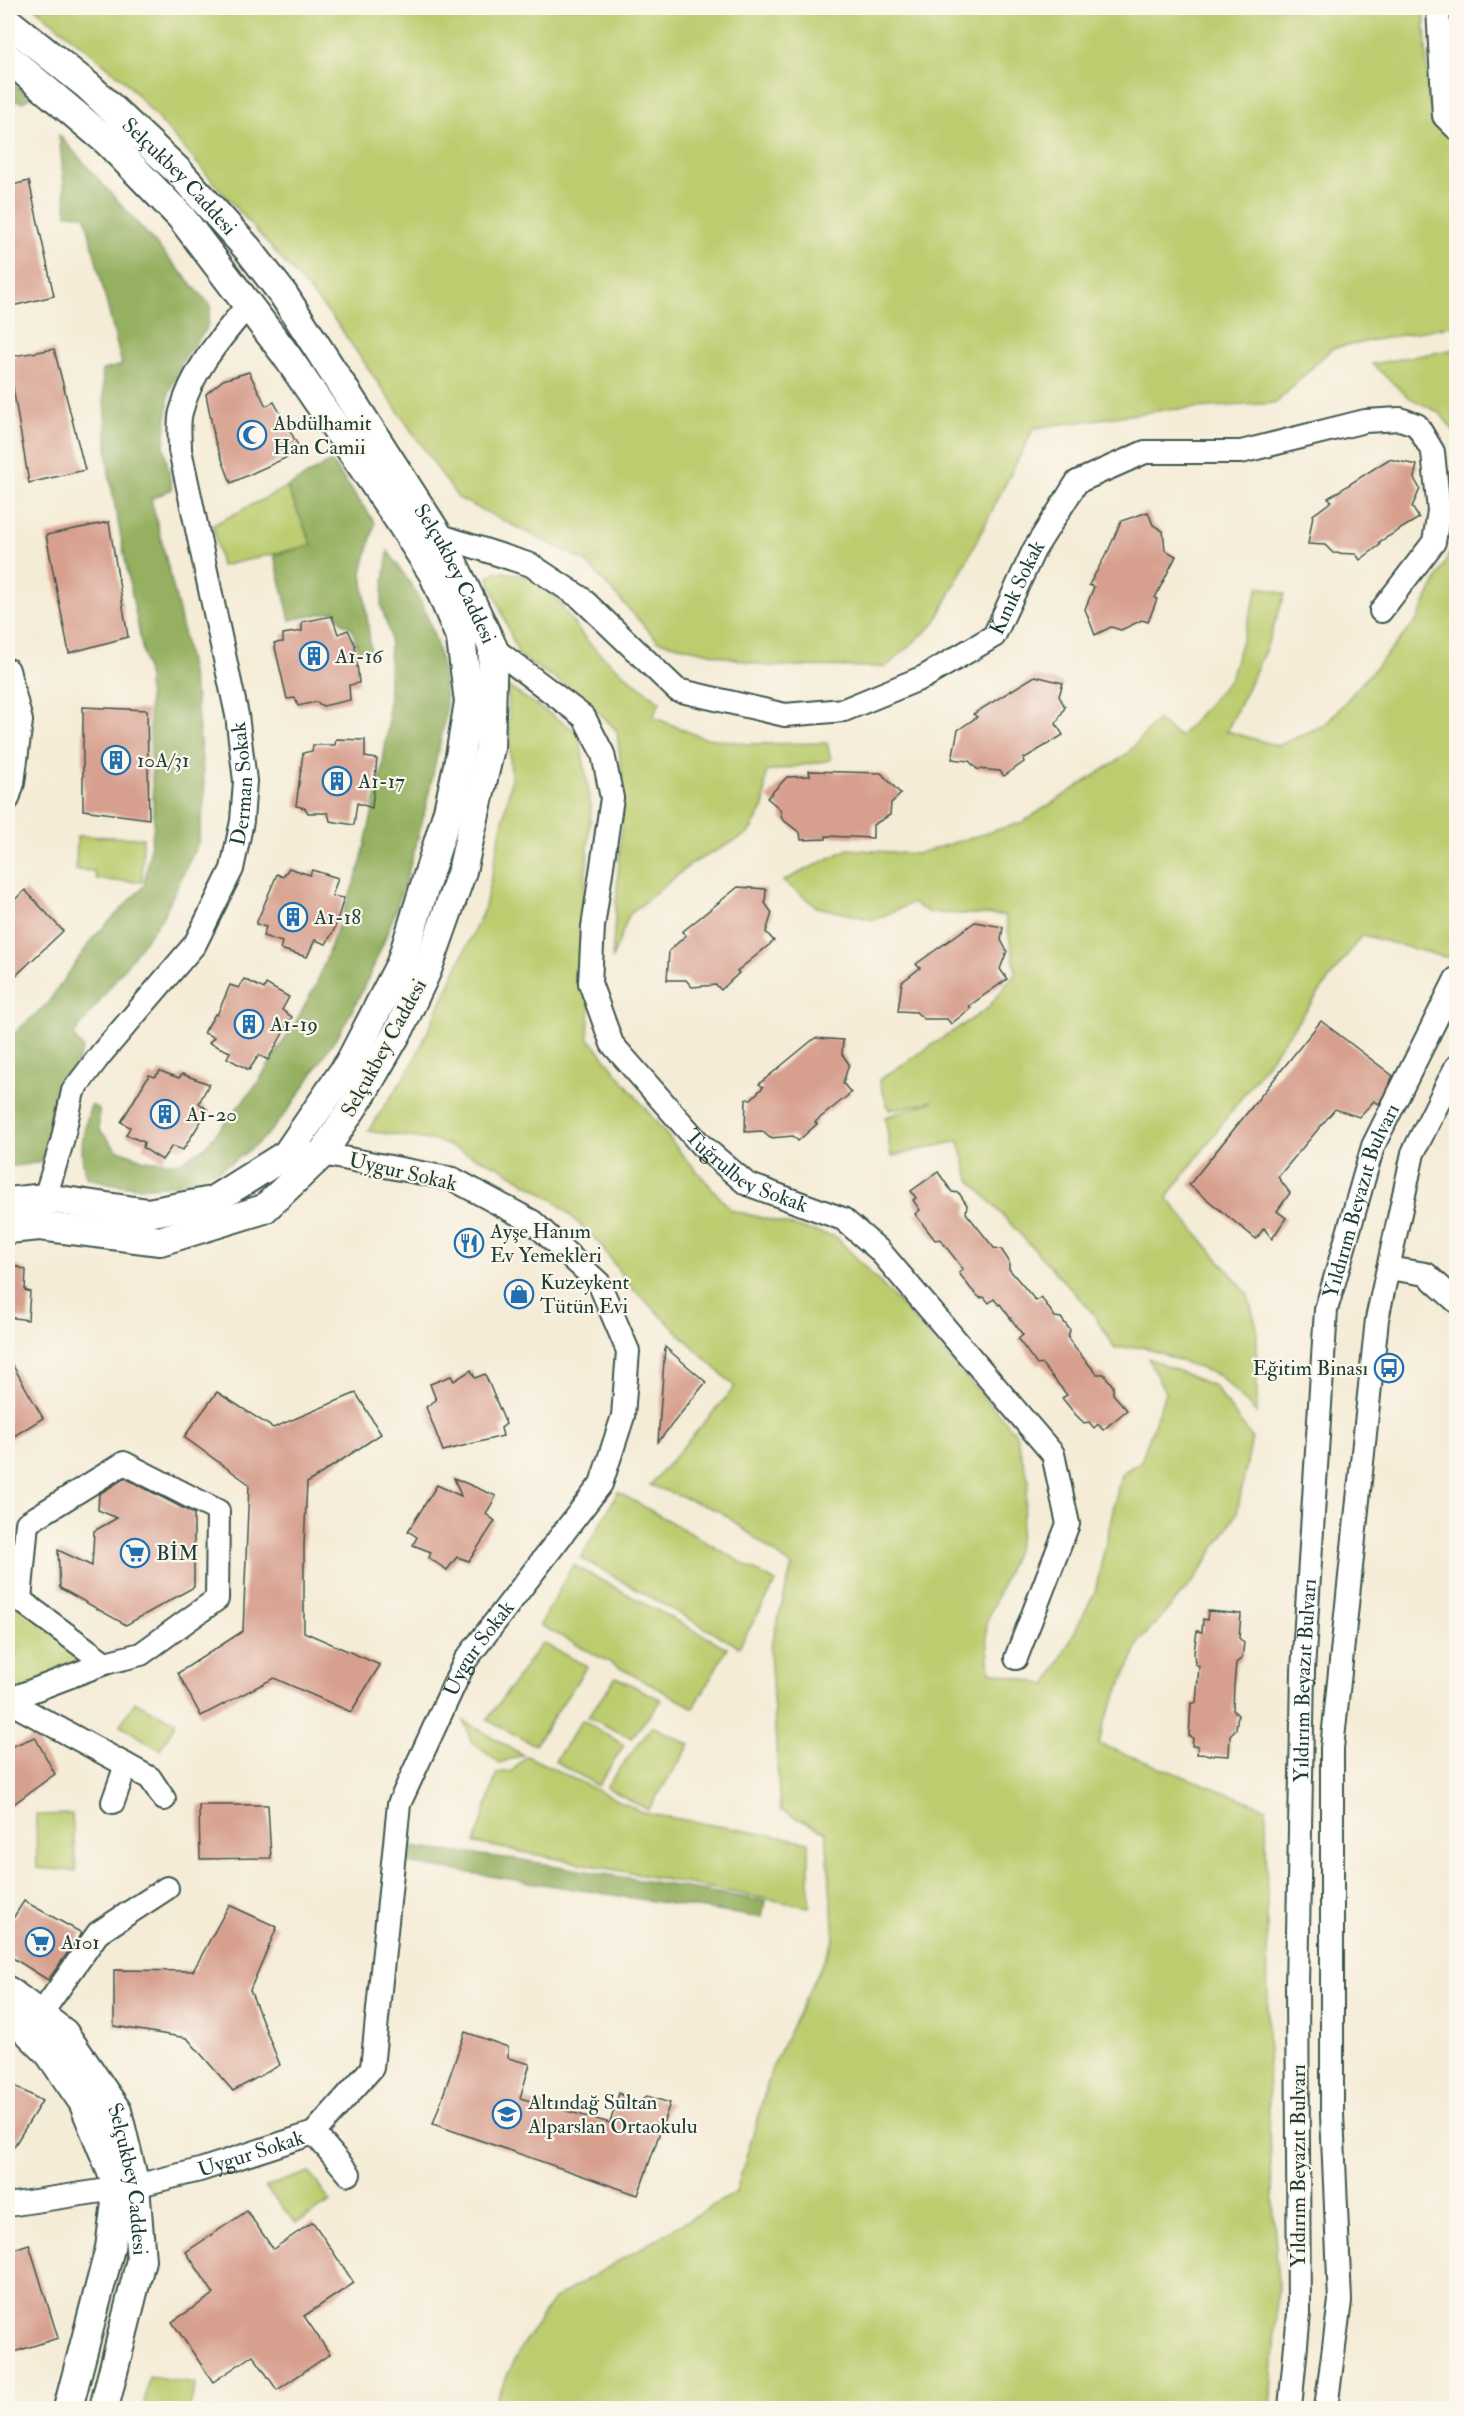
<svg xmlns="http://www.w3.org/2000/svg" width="1464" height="2416" viewBox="0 0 1464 2416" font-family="'IM FELL Double Pica',serif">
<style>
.green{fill:#bccc6e;stroke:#6e8451;stroke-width:1.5}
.forest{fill:#95b061;stroke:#5a764a;stroke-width:1.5}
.building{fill:#d79f8e}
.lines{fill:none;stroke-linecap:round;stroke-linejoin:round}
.minor-casing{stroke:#3f574c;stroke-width:26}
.tertiary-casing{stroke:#3f574c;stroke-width:32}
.minor{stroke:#fff;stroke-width:22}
.tertiary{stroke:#fff;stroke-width:28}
.labels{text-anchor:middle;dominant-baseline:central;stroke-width:4.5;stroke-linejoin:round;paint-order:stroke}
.street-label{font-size:21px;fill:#1f3d34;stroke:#fbf7ec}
.poi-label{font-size:21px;fill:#1f3d34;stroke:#fbf7ec;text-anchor:start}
</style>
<rect width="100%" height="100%" fill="#fbf7ec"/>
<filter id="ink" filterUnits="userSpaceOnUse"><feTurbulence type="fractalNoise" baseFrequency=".0167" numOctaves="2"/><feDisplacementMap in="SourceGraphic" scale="12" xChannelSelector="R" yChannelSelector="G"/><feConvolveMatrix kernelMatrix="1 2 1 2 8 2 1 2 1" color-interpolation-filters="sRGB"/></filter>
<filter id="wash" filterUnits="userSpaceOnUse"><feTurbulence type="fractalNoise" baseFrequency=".008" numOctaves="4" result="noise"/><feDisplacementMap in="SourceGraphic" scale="24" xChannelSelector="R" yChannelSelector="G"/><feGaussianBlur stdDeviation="1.35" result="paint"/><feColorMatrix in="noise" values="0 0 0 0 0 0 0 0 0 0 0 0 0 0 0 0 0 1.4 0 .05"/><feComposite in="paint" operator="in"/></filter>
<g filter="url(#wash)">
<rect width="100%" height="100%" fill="#f5ecd7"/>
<g class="green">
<path d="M 35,8 L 1424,8 L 1429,105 L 1456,141 L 1456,325 L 1332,348 L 1276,403 L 1164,410 L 1034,428 L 935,623 L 886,667 L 766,666 L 658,641 L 585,561 L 458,498 L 334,319 L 124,80 Z"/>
<path d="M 1456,349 L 1456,434 L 1440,413 L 1408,397 L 1372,364 Z"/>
<path d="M 287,487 L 312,545 L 221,566 L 213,525 Z"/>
<path d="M 1456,540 L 1456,948 L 1448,958 L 1362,935 L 1167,1198 L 1247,1293 L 1257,1327 L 1257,1414 L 1220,1376 L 1144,1347 L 1115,1348 L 1093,1313 L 969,1179 L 959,1141 L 891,1156 L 885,1117 L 934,1101 L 889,1110 L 879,1080 L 987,1009 L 1016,972 L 1005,915 L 930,913 L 912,903 L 874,920 L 817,907 L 783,881 L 848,849 L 916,854 L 1023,822 L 1126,755 L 1157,720 L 1180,737 L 1230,679 L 1259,586 L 1285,594 L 1265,651 L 1227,731 L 1278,746 L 1326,724 L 1417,620 Z"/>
<path d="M 495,572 C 557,572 556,609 592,646 C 613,667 637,684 660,702 L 653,717 L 701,737 L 748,744 L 827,743 L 831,760 L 766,772 L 764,807 L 748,834 L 691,864 L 629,915 L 612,959 L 624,793 L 617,731 L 584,697 L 519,656 L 488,577 Z"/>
<path d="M 508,687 L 579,733 L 591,807 L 582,925 L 595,916 L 588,1037 L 682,1154 L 731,1210 L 836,1237 L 903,1307 L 1015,1432 L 1029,1481 L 1018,1545 L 986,1624 L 990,1671 L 1047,1685 L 1095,1592 L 1121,1474 L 1141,1461 L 1165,1393 L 1148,1358 L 1214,1386 L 1252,1438 L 1237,1513 L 1196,1578 L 1140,1641 L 1104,1723 L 1099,1744 L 1266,1808 L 1269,2136 L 1278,2283 L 1270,2408 L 492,2408 L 522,2345 L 554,2299 L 736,2192 L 772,2068 L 834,1939 L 826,1832 L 780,1810 L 770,1649 L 792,1566 L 721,1512 L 650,1485 L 735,1387 L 630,1286 L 599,1243 L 555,1201 L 500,1167 L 437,1141 L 368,1131 L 412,1065 L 485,907 L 511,782 Z"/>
<path d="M 77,836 L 143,838 L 142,882 L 97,880 L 94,871 L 76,870 Z"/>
<path d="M 618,1492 L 776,1582 L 739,1647 L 581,1558 Z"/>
<path d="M 573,1565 L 727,1648 L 694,1708 L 540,1625 Z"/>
<path d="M 20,1600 L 105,1663 L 8,1700 L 8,1607 Z"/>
<path d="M 542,1643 L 587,1666 L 535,1745 L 487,1720 Z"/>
<path d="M 616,1677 L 662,1700 L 631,1738 L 588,1717 Z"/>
<path d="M 135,1702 L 176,1722 L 160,1750 L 120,1725 Z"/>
<path d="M 582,1720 L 624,1745 L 598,1786 L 555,1761 Z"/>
<path d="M 464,1721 L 523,1755 L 499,1763 L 471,1741 Z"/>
<path d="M 652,1726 L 690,1745 L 648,1810 L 606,1787 Z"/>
<path d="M 527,1756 L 644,1813 L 809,1842 L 809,1907 L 475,1843 L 497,1773 L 512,1771 Z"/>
<path d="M 72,1814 L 76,1871 L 37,1868 L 36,1815 Z"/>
<path d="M 309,2172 L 331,2202 L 296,2223 L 265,2187 Z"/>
<path d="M 149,2377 L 196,2384 L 189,2408 L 159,2408 L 144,2405 Z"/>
</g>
<g class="forest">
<path d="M 8,78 L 30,98 L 22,102 L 8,99 Z"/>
<path d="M 59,135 L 211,306 L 206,330 L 186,354 L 169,392 L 164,446 L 172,489 L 151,499 L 179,611 L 196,699 L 205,794 L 198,843 L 162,918 L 73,1036 L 83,1048 L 42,1162 L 8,1167 L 8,1073 L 10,1069 L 8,1065 L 8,1039 L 47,1004 L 93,938 L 144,886 L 154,825 L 148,679 L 109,474 L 102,370 L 122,365 L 85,215 L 67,214 Z"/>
<path d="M 331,461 L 375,523 L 362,572 L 371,651 L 359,652 L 352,628 L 342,623 L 335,611 L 290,620 L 274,555 L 312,545 L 287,487 Z"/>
<path d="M 388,551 C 397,565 408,579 416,593 C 434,625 444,665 446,702 C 447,721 438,749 434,769 C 416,859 388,948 342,1029 C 336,1039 328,1048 322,1059 C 303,1088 286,1118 259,1142 C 208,1187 149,1197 86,1177 C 78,1149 83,1132 91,1105 L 99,1109 L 99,1129 L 116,1149 L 145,1160 L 179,1163 L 204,1148 L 257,1084 L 295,1023 L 316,985 L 359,870 L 381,776 L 388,726 L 390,635 L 381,605 Z"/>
<path d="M 408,1847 L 515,1859 L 765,1901 L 762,1918 L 405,1863 Z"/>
</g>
<g id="blocks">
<g class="building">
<path d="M 29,181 L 54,296 L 8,307 L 8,186 Z"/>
<path d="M 54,349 L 85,470 L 29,483 L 8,357 Z"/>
<path d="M 249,372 L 266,406 L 274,402 L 301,451 L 231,483 L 215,441 L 206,394 L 223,380 Z"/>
<path d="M 1389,459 L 1417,465 L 1414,478 L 1420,489 L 1412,507 L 1419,518 L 1379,542 L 1380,545 L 1360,560 L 1356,554 L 1333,553 L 1325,545 L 1308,544 L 1313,515 L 1332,501 L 1328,498 Z"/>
<path d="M 1148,512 L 1153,525 L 1163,531 L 1165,550 L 1176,556 L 1155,598 L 1157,599 L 1148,622 L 1142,620 L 1121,630 L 1111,627 L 1095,635 L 1085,609 L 1094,587 L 1089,585 L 1109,549 L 1121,521 Z"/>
<path d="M 109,522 L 128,637 L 69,653 L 46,535 Z"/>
<path d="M 332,616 L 338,634 L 348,630 L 355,645 L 359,683 L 349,685 L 350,700 L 323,706 L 316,702 L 298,706 L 295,698 L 287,699 L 274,643 L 283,642 L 283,634 L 302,631 L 302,622 Z"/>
<path d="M 1035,676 L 1063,683 L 1059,696 L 1065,707 L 1056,724 L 1063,735 L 1023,759 L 1024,762 L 1004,776 L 1000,771 L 977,769 L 969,761 L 952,759 L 958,730 L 977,717 L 973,714 Z"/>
<path d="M 83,707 L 147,710 L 149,819 L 83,810 Z"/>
<path d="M 336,739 L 365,740 L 365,757 L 377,759 L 372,808 L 357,803 L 354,825 L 330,821 L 328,813 L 308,813 L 305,808 L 296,806 L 303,753 L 312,751 L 313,745 L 335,745 Z"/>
<path d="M 809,771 L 881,773 L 901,794 L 891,803 L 890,815 L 873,825 L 873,838 L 826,836 L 826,839 L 801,840 L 800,833 L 782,819 L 780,809 L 767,798 L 787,777 L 810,776 Z"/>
<path d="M 289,868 L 310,875 L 312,870 L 338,878 L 332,896 L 344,898 L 334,930 L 326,944 L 315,940 L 307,957 L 280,949 L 282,942 L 263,936 L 266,927 L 256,924 L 277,874 L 283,877 Z"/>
<path d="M 738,887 L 766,889 L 765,903 L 772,913 L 766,932 L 774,941 L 737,971 L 739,973 L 721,990 L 716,985 L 692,987 L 686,980 L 667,980 L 669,951 L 686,935 L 682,932 Z"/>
<path d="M 25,890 L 63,931 L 8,983 L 8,906 Z"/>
<path d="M 975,922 L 1003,927 L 1001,940 L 1007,951 L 1000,969 L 1007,979 L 969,1006 L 971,1008 L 951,1024 L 947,1019 L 924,1019 L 916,1012 L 898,1011 L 902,982 L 920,968 L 916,964 Z"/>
<path d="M 244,979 L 264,989 L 266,984 L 289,997 L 282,1010 L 292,1017 L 268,1060 L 259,1055 L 249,1070 L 227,1058 L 230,1052 L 209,1043 L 214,1037 L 204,1033 L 215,1014 L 217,1015 L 230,985 L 239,988 Z"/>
<path d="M 1321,1021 L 1393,1076 L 1379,1104 L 1374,1101 L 1359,1117 L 1335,1109 L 1278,1177 L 1290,1193 L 1277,1211 L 1286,1218 L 1272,1239 L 1264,1228 L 1256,1239 L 1189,1185 Z"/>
<path d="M 815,1038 L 843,1040 L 842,1054 L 849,1064 L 843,1083 L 851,1093 L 815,1122 L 817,1124 L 798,1141 L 793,1136 L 770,1138 L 762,1131 L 745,1132 L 746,1099 L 751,1099 L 763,1087 L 759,1084 Z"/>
<path d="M 160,1071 L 179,1078 L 182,1074 L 209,1084 L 199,1103 L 208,1110 L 183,1150 L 172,1146 L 162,1160 L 143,1148 L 144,1142 L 126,1135 L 130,1127 L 121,1122 L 149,1075 L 155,1077 Z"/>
<path d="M 938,1172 L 952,1192 L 959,1193 L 967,1205 L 966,1213 L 994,1248 L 1001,1249 L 1009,1261 L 1009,1269 L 1036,1301 L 1041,1297 L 1055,1317 L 1061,1318 L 1070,1330 L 1068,1338 L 1075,1348 L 1097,1374 L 1104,1374 L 1113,1386 L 1113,1394 L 1127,1410 L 1103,1430 L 1098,1424 L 1094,1428 L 1089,1422 L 1084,1423 L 1076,1415 L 1062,1398 L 1067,1395 L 1042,1364 L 1037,1365 L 1018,1339 L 1023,1335 L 1000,1304 L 999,1305 L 994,1299 L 989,1303 L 984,1297 L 980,1298 L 971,1289 L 959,1273 L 963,1269 L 940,1239 L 935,1240 L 915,1214 L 920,1210 L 913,1200 L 916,1198 L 911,1191 Z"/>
<path d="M 8,1263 L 26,1270 L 25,1290 L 30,1292 L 28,1320 L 8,1317 Z"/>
<path d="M 665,1347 L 706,1382 L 658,1442 Z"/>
<path d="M 8,1357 L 43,1418 L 8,1440 Z"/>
<path d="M 471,1370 L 475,1378 L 485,1374 L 506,1424 L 501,1428 L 503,1436 L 443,1451 L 426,1407 L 436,1400 L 430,1384 L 451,1376 L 454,1381 Z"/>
<path d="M 217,1392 L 273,1428 L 356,1393 L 381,1434 L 307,1483 L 304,1545 L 304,1632 L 380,1665 L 351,1712 L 274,1678 L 201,1716 L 178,1673 L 243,1631 L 249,1484 L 184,1437 Z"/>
<path d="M 125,1478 L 194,1514 L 194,1587 L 126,1625 L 60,1588 L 58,1550 L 92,1566 L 94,1531 L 117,1518 L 98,1510 L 99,1494 Z"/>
<path d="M 454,1478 L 496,1496 L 486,1514 L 495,1521 L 469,1561 L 457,1557 L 447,1570 L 429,1558 L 431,1552 L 413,1545 L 417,1537 L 408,1531 L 437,1485 L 461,1496 Z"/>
<path d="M 1208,1611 L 1241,1614 L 1239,1638 L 1244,1643 L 1242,1658 L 1236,1663 L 1234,1686 L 1233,1710 L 1238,1715 L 1236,1729 L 1230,1735 L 1229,1756 L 1197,1754 L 1198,1746 L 1192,1746 L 1193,1738 L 1189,1736 L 1191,1703 L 1196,1703 L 1199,1666 L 1195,1664 L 1194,1652 L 1197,1631 L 1202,1632 L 1203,1619 L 1207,1620 Z"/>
<path d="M 35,1737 L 55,1774 L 8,1808 L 8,1748 Z"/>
<path d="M 199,1805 L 268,1805 L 271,1858 L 200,1859 Z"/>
<path d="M 24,1901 L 82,1933 L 48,1980 L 8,1955 L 8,1926 Z"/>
<path d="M 229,1905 L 277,1927 L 250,1990 L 280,2065 L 233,2091 L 187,2038 L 114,2026 L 114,1970 L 193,1971 Z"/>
<path d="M 465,2032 L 508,2047 L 508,2058 L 530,2064 L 520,2098 L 610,2123 L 619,2093 L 637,2104 L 647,2096 L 670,2103 L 638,2195 L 433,2124 Z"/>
<path d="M 8,2082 L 42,2101 L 8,2156 Z"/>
<path d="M 247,2211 L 273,2249 L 313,2222 L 354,2283 L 304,2316 L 330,2354 L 277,2390 L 253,2355 L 213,2382 L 172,2322 L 214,2294 L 186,2252 Z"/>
<path d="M 29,2244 L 58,2338 L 8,2354 L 8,2251 Z"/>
</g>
</g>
</g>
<g filter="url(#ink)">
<use href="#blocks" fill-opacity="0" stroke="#3f574c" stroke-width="1.5"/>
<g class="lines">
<g class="minor-casing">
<g id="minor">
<path d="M 1438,8 L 1444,116 L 1456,128"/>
<path id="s1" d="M 438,535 L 531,565 L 581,598 L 677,690 L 785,715 L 844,710 L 924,677 L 994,636 L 1034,550 L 1077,482 L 1145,452 L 1241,452 L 1365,421 L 1400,419 L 1417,425 L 1433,452 L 1439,511 L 1434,542 L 1381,611"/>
<path id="s2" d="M 493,648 L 584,717 L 603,754 L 612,798 L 593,927 L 590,983 L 612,1044 L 701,1145 L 747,1184 L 843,1219 L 879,1250 L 1053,1454 L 1068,1524 L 1016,1658"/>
<path d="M 8,670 L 21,721 L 13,783 L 8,799"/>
<path id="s3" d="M 42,1214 L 45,1198 L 62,1142 L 73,1091 L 101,1054 L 195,944 L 232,869 L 242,821 L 245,781 L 237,715 L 180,450 C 180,438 178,423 181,412 C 192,370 221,338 248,305"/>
<path d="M 1388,1268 L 1426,1274 L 1456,1301"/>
<path d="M 124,1463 L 218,1511 L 217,1599 L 141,1654 L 105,1663 L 20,1600 L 27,1523 Z"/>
<path d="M 8,1700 L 105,1663"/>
<path d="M 8,1701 L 150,1778 L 164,1799"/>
<path d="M 113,1802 L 126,1765"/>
<path d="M 31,2028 L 98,1933 L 167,1888"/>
<path d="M 314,2133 L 349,2174"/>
<path id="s4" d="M 8,2205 L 135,2186 L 200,2170 L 314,2133 L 372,2068 L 399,1804 L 465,1661 L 601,1484 L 623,1416 L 628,1351 L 599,1283 L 533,1222 L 453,1179 L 322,1154 L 307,1154"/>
<path id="s5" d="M 1290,2408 L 1299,2313 L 1297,1986 L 1303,1671 L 1326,1310 L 1373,1146 L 1456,979"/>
<path d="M 1326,2408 L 1340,2301 L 1332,2114 L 1332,1748 L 1377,1319 L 1413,1153 L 1456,1067"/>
</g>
</g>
<g class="tertiary-casing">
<g id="tertiary">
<path id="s6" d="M 8,22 L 88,86 L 179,172 L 248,249 L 283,294 L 445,546 L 493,648 L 490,748 L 462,871 L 427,970 L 400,1028 L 363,1092 L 322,1154 L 264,1209 L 160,1241 L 40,1226 L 8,1229"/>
<path d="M 8,58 L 108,142 L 181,217 L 286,355 L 399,520 L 434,575 L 461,639 L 469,702 L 460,756 L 448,811 L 401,963 L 350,1062 L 287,1154 L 212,1201 L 148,1213 L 45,1198 L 8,1202"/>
<path id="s7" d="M 8,1991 L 64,2033 L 117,2111 L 135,2186 L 141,2260 L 104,2408"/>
<path d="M 8,2012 L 49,2053 L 83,2102 L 118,2187 L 110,2248 L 68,2408"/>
</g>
</g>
<use href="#minor" class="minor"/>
<use href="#tertiary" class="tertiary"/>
</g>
</g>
<defs>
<g id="mosque-ring" transform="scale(1.5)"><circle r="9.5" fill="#fbf7ec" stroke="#1f6fb2" stroke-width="1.5"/><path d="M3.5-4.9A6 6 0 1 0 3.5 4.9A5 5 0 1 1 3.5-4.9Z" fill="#1f6fb2"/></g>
<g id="building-ring" transform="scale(1.5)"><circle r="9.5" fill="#fbf7ec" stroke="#1f6fb2" stroke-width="1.5"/><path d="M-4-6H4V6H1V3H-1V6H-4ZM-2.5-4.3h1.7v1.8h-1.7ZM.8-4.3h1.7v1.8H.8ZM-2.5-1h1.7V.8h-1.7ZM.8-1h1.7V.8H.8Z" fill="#1f6fb2"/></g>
<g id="restaurant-ring" transform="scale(1.5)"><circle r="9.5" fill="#fbf7ec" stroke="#1f6fb2" stroke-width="1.5"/><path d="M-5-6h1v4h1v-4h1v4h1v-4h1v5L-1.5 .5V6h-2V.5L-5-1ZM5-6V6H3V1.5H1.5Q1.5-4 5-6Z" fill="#1f6fb2"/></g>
<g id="shop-ring" transform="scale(1.5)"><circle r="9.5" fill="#fbf7ec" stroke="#1f6fb2" stroke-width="1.5"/><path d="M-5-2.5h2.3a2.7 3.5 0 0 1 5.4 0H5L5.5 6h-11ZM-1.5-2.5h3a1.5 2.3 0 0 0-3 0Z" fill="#1f6fb2"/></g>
<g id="bus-ring" transform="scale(1.5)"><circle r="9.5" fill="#fbf7ec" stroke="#1f6fb2" stroke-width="1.5"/><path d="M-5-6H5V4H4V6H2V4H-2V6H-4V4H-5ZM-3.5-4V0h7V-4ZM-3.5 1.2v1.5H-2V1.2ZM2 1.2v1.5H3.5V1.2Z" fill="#1f6fb2"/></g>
<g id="supermarket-ring" transform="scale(1.5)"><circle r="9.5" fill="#fbf7ec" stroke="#1f6fb2" stroke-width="1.5"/><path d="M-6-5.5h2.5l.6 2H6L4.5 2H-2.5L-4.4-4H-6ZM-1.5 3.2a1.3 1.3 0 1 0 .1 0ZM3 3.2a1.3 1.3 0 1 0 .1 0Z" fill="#1f6fb2"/></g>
<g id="school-ring" transform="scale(1.5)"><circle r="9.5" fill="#fbf7ec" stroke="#1f6fb2" stroke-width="1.5"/><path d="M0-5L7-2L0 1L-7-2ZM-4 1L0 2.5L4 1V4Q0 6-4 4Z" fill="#1f6fb2"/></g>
</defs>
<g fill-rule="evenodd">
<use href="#mosque-ring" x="252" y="435"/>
<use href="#building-ring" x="314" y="656"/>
<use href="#building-ring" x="116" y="760"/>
<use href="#building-ring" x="337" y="781"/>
<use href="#building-ring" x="293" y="917"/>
<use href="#building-ring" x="249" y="1024"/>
<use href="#building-ring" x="165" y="1114"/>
<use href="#restaurant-ring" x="469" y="1243"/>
<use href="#shop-ring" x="519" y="1294"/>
<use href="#bus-ring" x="1389" y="1368"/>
<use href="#supermarket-ring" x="135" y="1553"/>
<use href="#supermarket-ring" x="40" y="1942"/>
<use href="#school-ring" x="507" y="2114"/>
</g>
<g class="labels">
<g class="street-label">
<text stroke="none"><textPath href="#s6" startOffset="231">Selçukbey Caddesi</textPath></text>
<text stroke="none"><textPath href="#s6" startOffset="717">Selçukbey Caddesi</textPath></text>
<text stroke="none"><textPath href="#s1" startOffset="682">Kınık Sokak</textPath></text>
<text stroke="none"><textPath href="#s3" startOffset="488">Derman Sokak</textPath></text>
<text transform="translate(384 1048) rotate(-61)">Selçukbey Caddesi</text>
<text stroke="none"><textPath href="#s2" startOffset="640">Tuğrulbey Sokak</textPath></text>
<text transform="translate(403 1172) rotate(13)">Uygur Sokak</text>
<text stroke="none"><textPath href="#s5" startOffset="1214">Yıldırım Beyazıt Bulvarı</textPath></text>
<text stroke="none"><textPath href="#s4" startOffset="843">Uygur Sokak</textPath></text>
<text stroke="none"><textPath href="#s5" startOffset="728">Yıldırım Beyazıt Bulvarı</textPath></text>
<text stroke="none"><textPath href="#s4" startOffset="249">Uygur Sokak</textPath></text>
<text transform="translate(1298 2166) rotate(-90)">Yıldırım Beyazıt Bulvarı</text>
<text stroke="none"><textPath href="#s7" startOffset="234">Selçukbey Caddesi</textPath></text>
</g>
<g class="poi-label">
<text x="273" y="423">Abdülhamit<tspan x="273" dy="24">Han Camii</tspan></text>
<text x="335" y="656">A1-16</text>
<text x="137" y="760">10A/31</text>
<text x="358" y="781">A1-17</text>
<text x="314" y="917">A1-18</text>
<text x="270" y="1024">A1-19</text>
<text x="186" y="1114">A1-20</text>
<text x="490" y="1231">Ayşe Hanım<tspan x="490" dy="24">Ev Yemekleri</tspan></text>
<text x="540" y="1282">Kuzeykent<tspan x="540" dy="24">Tütün Evi</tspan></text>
<text x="1368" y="1368" text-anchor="end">Eğitim Binası</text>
<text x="156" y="1553">BİM</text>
<text x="61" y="1942">A101</text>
<text x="528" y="2102">Altındağ Sultan<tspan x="528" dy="24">Alparslan Ortaokulu</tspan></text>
</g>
</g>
<rect width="1464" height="2416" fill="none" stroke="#fbf7ec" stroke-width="30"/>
</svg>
